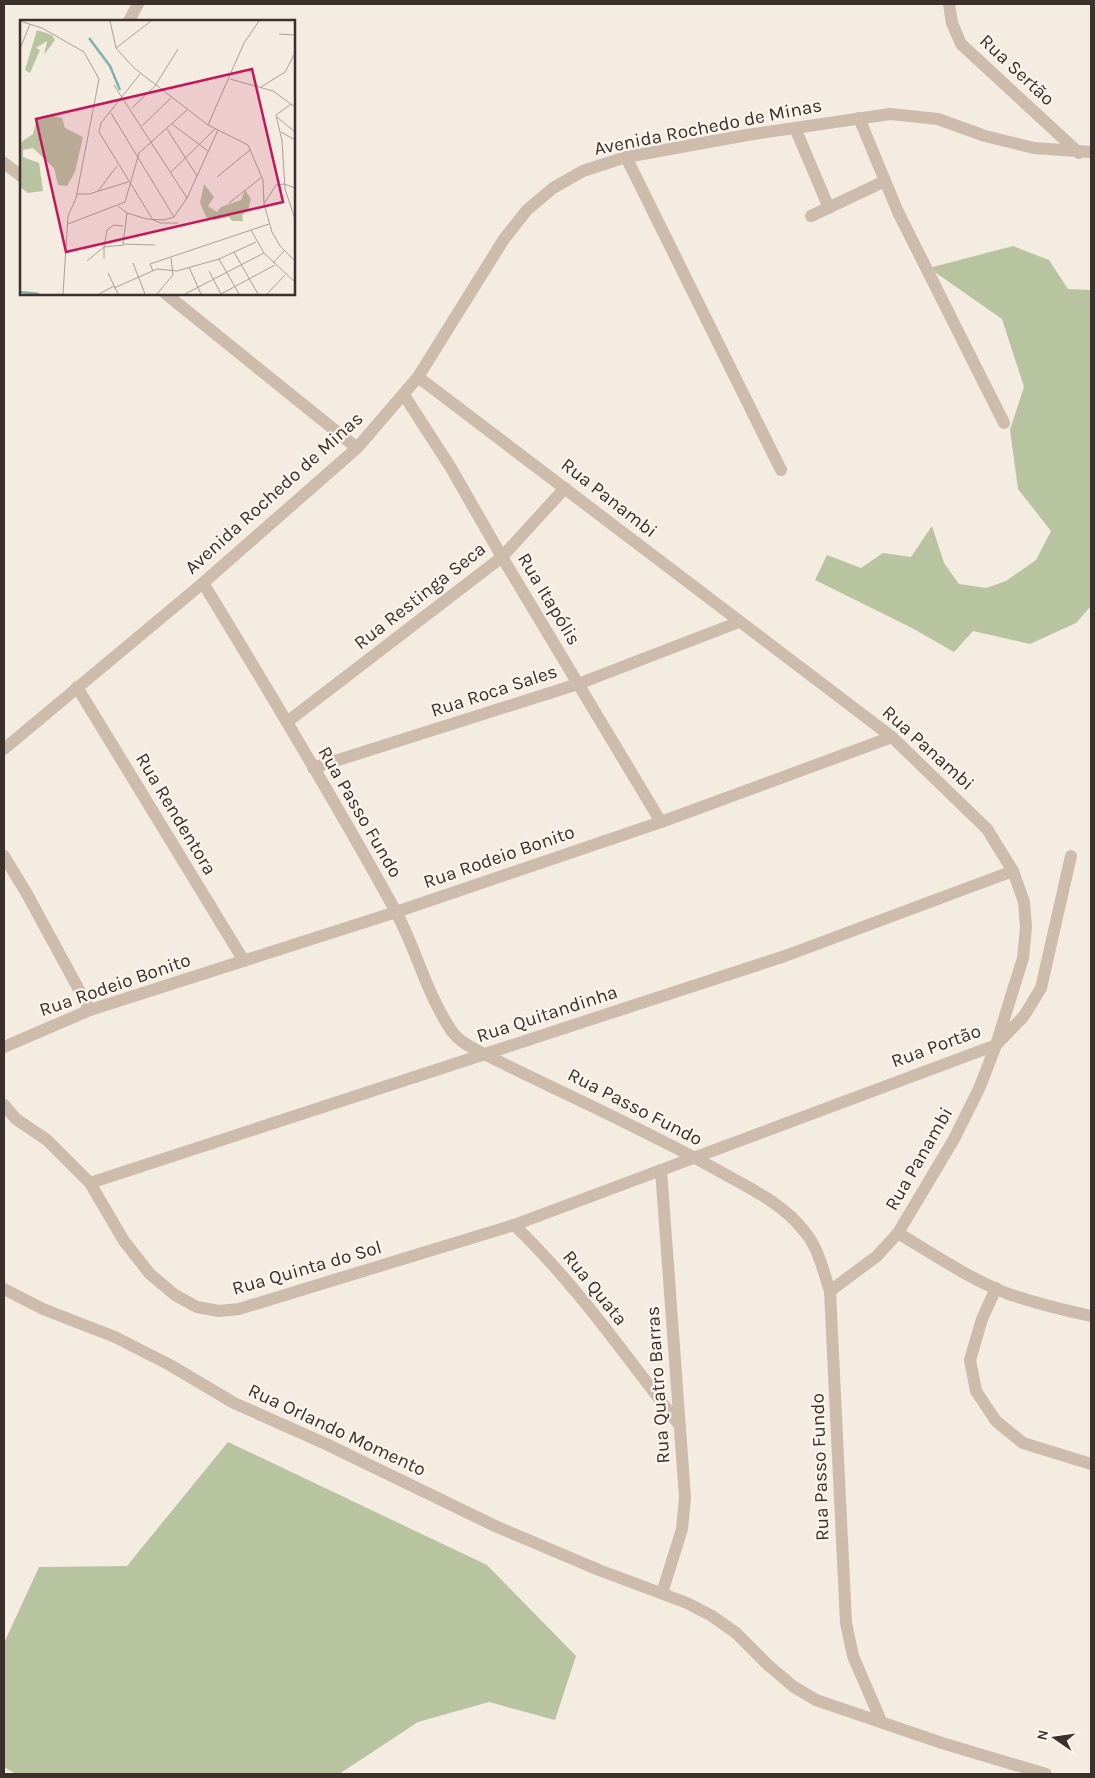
<svg xmlns="http://www.w3.org/2000/svg" width="1095" height="1778" viewBox="0 0 1095 1778" font-family="Karla,sans-serif">
<style>
.green{fill:#b8c4a0}
.lines{fill:none;stroke-linecap:round;stroke-linejoin:round}
.minor{stroke:#cdbbac;stroke-width:12}
.labels{text-anchor:middle;dominant-baseline:central;stroke-width:4.5;stroke-linejoin:round;paint-order:stroke}
.street-label{font-size:19px;fill:#3b302b;stroke:#fbf5ee}
.inset-river{fill:none;stroke:#7fb0b2;stroke-width:2.5}
.inset-road{fill:none;stroke:#aaa098;stroke-width:1}
.view{fill:#c2185b;fill-opacity:0.15;stroke:#c2185b;stroke-width:2.5}
.inset-edge{fill:none;stroke:#3b302b;stroke-width:2.5}
</style>
<rect width="100%" height="100%" fill="#f4ebe1"/>
<g class="green">
<path d="M 1013,246 L 1049,260 L 1068,289 L 1091,290 L 1091,606 L 1076,623 L 1030,644 L 973,631 L 954,652 L 912,628 L 815,580 L 827,555 L 861,568 L 883,553 L 911,557 L 932,526 L 944,563 L 959,584 L 986,588 L 1006,581 L 1036,560 L 1051,531 L 1018,489 L 1010,430 L 1024,387 L 1002,319 L 929,268 Z"/>
<path d="M 228,1442 L 487,1565 L 576,1656 L 555,1720 L 489,1702 L 418,1722 L 339,1774 L 16,1774 L 4,1767 L 4,1643 L 39,1567 L 127,1566 Z"/>
</g>
<g class="lines">
<g class="minor">
<path d="M 949,4 L 952,23 L 961,44 L 1079,153"/>
<path d="M 129,21 L 138,4"/>
<path d="M 859,118 L 898,212 L 1004,423"/>
<path d="M 795,128 L 829,208"/>
<path d="M 626,157 L 781,470"/>
<path d="M 4,163 L 21,176"/>
<path d="M 811,216 L 885,181"/>
<path d="M 166,294 L 357,448"/>
<path d="M 418,377 L 892,737 L 987,829 L 1013,871 L 1024,902 L 1026,927 L 1023,958 L 996,1045 L 979,1089 L 954,1139 L 898,1233 L 877,1256 L 830,1291"/>
<path d="M 404,395 L 451,468 L 502,557 L 661,822"/>
<path d="M 203,583 C 269,691 334,799 395,910 C 416,948 426,993 451,1030 C 458,1041 472,1048 484,1054 C 562,1093 642,1128 719,1171 C 749,1188 783,1203 805,1232 C 819,1249 823,1271 830,1291 L 846,1623 L 853,1656 L 881,1721"/>
<path d="M 77,687 L 244,961"/>
<path d="M 287,722 L 502,557 L 565,488"/>
<path d="M 4,749 L 203,583 L 357,448 L 418,377 L 504,239 L 527,210 L 553,188 L 583,171 L 626,157 L 747,135 L 890,114 L 938,119 L 985,136 L 1034,148 L 1091,152"/>
<path d="M 313,768 L 578,684 L 739,622"/>
<path d="M 4,856 L 27,894 L 90,1010"/>
<path d="M 4,1047 L 90,1010 L 396,912 L 661,822 L 892,737"/>
<path d="M 4,1105 L 16,1119 L 47,1140 L 90,1183 L 124,1241 L 150,1274 L 175,1295 L 197,1307 L 219,1311 L 239,1309 L 514,1225 L 996,1045 L 1024,1016 L 1041,988 L 1071,856"/>
<path d="M 661,1170 L 685,1497 L 682,1529 L 662,1593"/>
<path d="M 90,1183 L 785,956 L 1013,871"/>
<path d="M 514,1225 C 577,1285 627,1358 680,1426"/>
<path d="M 898,1233 C 933,1254 968,1278 1006,1293 C 1034,1303 1063,1310 1091,1316"/>
<path d="M 996,1288 L 982,1319 L 970,1360 L 976,1391 L 996,1421 L 1023,1443 L 1091,1464"/>
<path d="M 4,1289 L 43,1309 L 115,1337 L 170,1365 L 234,1403 L 326,1444 L 495,1526 L 599,1570 L 687,1603 L 712,1616 L 736,1633 L 768,1665 L 794,1687 L 816,1700 L 942,1743 L 1046,1774"/>
</g>
</g>
<g class="labels">
<g class="street-label">
<text transform="translate(1017 70) rotate(43)">Rua Sertão</text>
<text transform="translate(708 127) rotate(-11)">Avenida Rochedo de Minas</text>
<text transform="translate(274 493) rotate(-42)">Avenida Rochedo de Minas</text>
<text transform="translate(609 498) rotate(38)">Rua Panambi</text>
<text transform="translate(420 596) rotate(-38)">Rua Restinga Seca</text>
<text transform="translate(549 599) rotate(59)">Rua Itapólis</text>
<text transform="translate(494 691) rotate(-18)">Rua Roca Sales</text>
<text transform="translate(928 748) rotate(42)">Rua Panambi</text>
<text transform="translate(360 812) rotate(60)">Rua Passo Fundo</text>
<text transform="translate(176 814) rotate(59)">Rua Rendentora</text>
<text transform="translate(499 857) rotate(-19)">Rua Rodeio Bonito</text>
<text transform="translate(115 985) rotate(-19)">Rua Rodeio Bonito</text>
<text transform="translate(547 1014) rotate(-18)">Rua Quitandinha</text>
<text transform="translate(936 1046) rotate(-20)">Rua Portão</text>
<text transform="translate(635 1107) rotate(27)">Rua Passo Fundo</text>
<text transform="translate(919 1159) rotate(-60)">Rua Panambi</text>
<text transform="translate(307 1268) rotate(-16)">Rua Quinta do Sol</text>
<text transform="translate(595 1288) rotate(51)">Rua Quata</text>
<text transform="translate(658 1385) rotate(-94)">Rua Quatro Barras</text>
<text transform="translate(337 1430) rotate(25)">Rua Orlando Momento</text>
<text transform="translate(820 1467) rotate(-92)">Rua Passo Fundo</text>
</g>
</g>
<g transform="translate(20 20)">
<rect width="275" height="275" fill="#f4ebe1"/>
<path d="M 17,10 L 32,15 L 35,20 L 24,35 L 27,21 L 16,28 L 20,30 L 10,53 L 5,50 ZM 30,95 L 42,98 L 45,108 L 63,117 L 55,152 L 47,166 L 38,165 L 34,148 L 13,128 L 3,130 L 3,137 L 19,143 L 23,171 L 8,173 L 0,167 L 0,123 L 13,114 L 17,99 ZM 184,164 L 194,177 L 188,186 L 197,192 L 201,187 L 221,180 L 225,170 L 231,179 L 228,191 L 222,195 L 223,201 L 212,201 L 209,197 L 195,200 L 186,197 L 180,183 Z" fill="#b8c4a0"/>
<path class="inset-river" d="M 69,18 L 90,46 L 100,70M 0,272 L 19,274"/>
<path class="inset-road" d="M 0,1 L 22,8 L 64,32 L 79,59 L 56,178 L 48,196 L 43,274M 90,1 L 96,28 L 114,48 L 188,105 L 228,125 L 243,160 L 244,184 L 252,212 L 260,226 L 275,241M 259,14 L 275,15M 96,28 L 131,1M 0,29 L 10,4M 120,54 L 81,103 L 79,112 L 133,200 L 141,203 L 158,203M 210,59 L 253,71 L 275,87M 94,65 L 167,178M 241,67 L 265,52 L 275,33M 271,84 L 256,95 L 262,121 L 265,169 L 275,199M 112,88 L 135,66 L 158,29M 91,93 L 154,197M 257,97 L 275,112M 152,104 L 188,131M 188,105 L 224,23 L 239,1M 122,106 L 151,78M 147,109 L 177,156M 261,112 L 275,120M 151,152 L 195,109M 197,157 L 230,130M 78,171 L 97,146M 57,174 L 69,174 L 108,162M 209,183 L 242,157M 244,184 L 256,165 L 264,164 L 275,168M 98,186 L 107,193 L 127,199 L 144,200 L 154,197 L 167,178 L 198,110M 107,193 L 103,224 L 135,225M 48,204 L 105,182 L 119,133 L 167,90M 103,206 L 94,205 L 87,210 L 84,227 L 104,225M 231,210 L 244,233 L 275,262M 214,232 L 238,274M 199,239 L 219,274M 67,241 L 84,227 L 84,239M 113,243 L 125,274M 253,243 L 264,231M 169,247 L 181,274M 133,251 L 130,244 L 249,204M 189,251 L 201,274M 88,253 L 98,274M 94,268 L 137,249 L 157,251 L 199,239 L 236,222M 79,274 L 94,266M 137,274 L 153,255 L 151,238M 165,274 L 244,233M 201,274 L 255,245M 247,274 L 265,255"/>
<path class="view" d="M 232,49 L 263,182 L 46,232 L 16,99 Z"/>
<rect width="275" height="275" class="inset-edge"/>
</g>
<rect width="1095" height="1778" fill="none" stroke="#3b302b" stroke-width="10"/>
<g transform="translate(1055 1738) rotate(283)" stroke="#fbf5ee" stroke-width="4" paint-order="stroke">
<path d="M0-4L9 19L0 12L-9 19Z" fill="#3b302b"/>
<text y="-8" font-size="14" font-weight="bold" text-anchor="middle" fill="#3b302b">N</text>
</g>
</svg>
